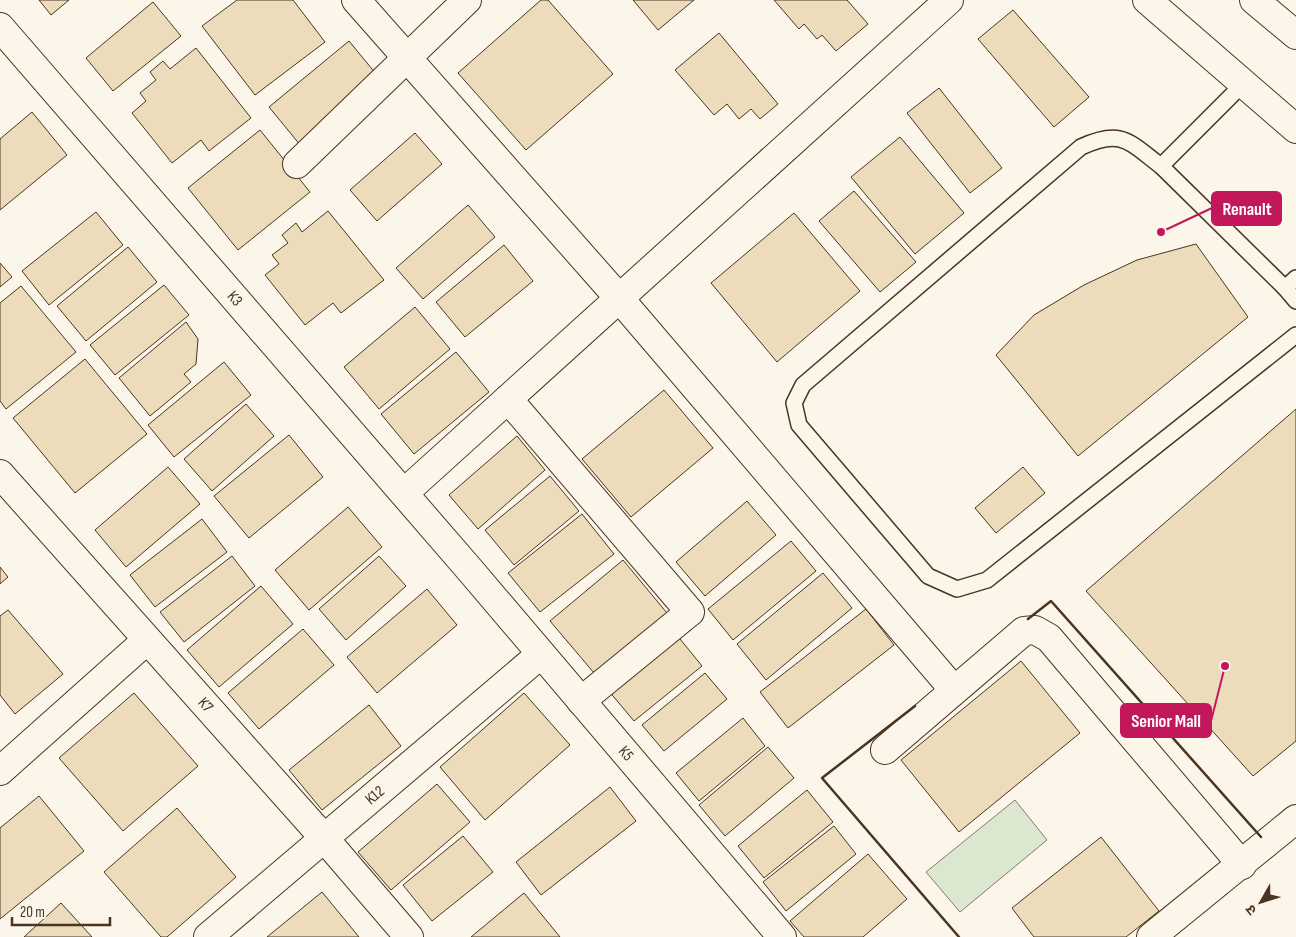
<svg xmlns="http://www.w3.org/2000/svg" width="1296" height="937" viewBox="0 0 1296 937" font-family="'Sofia Sans Condensed','Noto Sans Devanagari',sans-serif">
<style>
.green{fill:#dce7d0;stroke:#887966}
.building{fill:#ecdcbc;stroke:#4a3520}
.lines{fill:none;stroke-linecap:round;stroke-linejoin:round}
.lane-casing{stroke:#4a3520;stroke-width:18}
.street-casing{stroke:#4a3520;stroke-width:30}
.secondary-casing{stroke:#4a3520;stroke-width:30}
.highway-casing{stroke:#4a3520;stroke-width:30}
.lane{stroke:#fbf6e9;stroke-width:15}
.street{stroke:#fbf6e9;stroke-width:28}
.secondary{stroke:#fbf6e9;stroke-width:28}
.highway{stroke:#fbf6e9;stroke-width:28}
.wall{stroke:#4a3520;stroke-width:2.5}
.labels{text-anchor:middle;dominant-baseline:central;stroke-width:4;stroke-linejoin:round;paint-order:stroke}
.street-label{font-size:16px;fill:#4a3520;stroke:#fbf6e9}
.leader{fill:none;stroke:#c2185b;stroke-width:2}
.callout-dot{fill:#c2185b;stroke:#fbf6e9;stroke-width:2}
.callout{fill:#c2185b;stroke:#c2185b;stroke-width:2}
.callout-label{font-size:18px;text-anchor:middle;font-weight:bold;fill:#fff}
</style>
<rect width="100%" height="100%" fill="#fbf6e9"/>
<path class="green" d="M 1015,800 L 1047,840 L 960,912 L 926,872 Z"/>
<g class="building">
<path d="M 39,0 L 69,0 L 51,15 Z"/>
<path d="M 237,0 L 293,0 L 325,42 L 255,95 L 202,26 Z"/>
<path d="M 541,0 L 548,0 L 613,74 L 526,150 L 458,73 Z"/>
<path d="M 633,0 L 694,0 L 658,30 Z"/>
<path d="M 774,0 L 847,0 L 868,24 L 836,51 L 822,35 L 817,39 L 804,24 L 799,29 Z"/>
<path d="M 153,2 L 181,36 L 113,91 L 86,58 Z"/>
<path d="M 1013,10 L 1089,97 L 1054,127 L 978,39 Z"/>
<path d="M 719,33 L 778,104 L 760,119 L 751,109 L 739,119 L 727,104 L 714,115 L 675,70 Z"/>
<path d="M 349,41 L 381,80 L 301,146 L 269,107 Z"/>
<path d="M 196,48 L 251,118 L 209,151 L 201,140 L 172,163 L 132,113 L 146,101 L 140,93 L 156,80 L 150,72 L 163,61 L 170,69 Z"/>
<path d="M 939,88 L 1002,168 L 970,193 L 907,113 Z"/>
<path d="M 32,112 L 67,155 L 0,210 L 0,139 Z"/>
<path d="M 260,130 L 310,192 L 238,250 L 188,188 Z"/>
<path d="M 415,133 L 442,164 L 377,221 L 350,190 Z"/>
<path d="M 900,137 L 964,213 L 915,254 L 851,177 Z"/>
<path d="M 854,191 L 916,262 L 880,292 L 819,221 Z"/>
<path d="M 468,205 L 495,237 L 423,299 L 396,268 Z"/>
<path d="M 328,211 L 384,280 L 341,313 L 333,303 L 305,325 L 265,275 L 279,264 L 272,255 L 288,243 L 282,235 L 296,223 L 302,232 Z"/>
<path d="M 96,212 L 123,245 L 49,305 L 22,271 Z"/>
<path d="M 794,213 L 860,291 L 777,362 L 711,283 Z"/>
<path d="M 1196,244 L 1248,317 L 1078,456 L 996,355 L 1034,315 L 1084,285 L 1137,260 Z"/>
<path d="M 504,245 L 533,281 L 465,337 L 436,302 Z"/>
<path d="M 128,247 L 157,282 L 86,341 L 57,306 Z"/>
<path d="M 0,263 L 12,277 L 0,287 Z"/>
<path d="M 164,285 L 189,315 L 115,375 L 90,345 Z"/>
<path d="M 21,286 L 76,352 L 6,409 L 0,401 L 0,303 Z"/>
<path d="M 415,307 L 450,349 L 379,409 L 344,367 Z"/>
<path d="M 186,322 L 198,339 L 196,364 L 184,374 L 191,382 L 150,416 L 119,378 Z"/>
<path d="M 456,352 L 489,392 L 414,454 L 381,414 Z"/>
<path d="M 85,359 L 147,434 L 75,493 L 13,418 Z"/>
<path d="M 224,362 L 251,395 L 174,457 L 148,425 Z"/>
<path d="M 664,390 L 713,448 L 631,517 L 582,459 Z"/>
<path d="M 246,404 L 274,436 L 212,491 L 184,459 Z"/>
<path d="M 1296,409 L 1296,741 L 1253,776 L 1086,591 Z"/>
<path d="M 289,435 L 323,477 L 249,538 L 214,496 Z"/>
<path d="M 517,436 L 545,470 L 478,529 L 449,495 Z"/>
<path d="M 168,467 L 200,504 L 126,567 L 95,530 Z"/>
<path d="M 1023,467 L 1045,493 L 996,533 L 975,508 Z"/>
<path d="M 550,476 L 579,511 L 514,565 L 485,530 Z"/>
<path d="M 747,501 L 776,535 L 705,596 L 676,562 Z"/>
<path d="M 348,507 L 382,547 L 309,610 L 275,570 Z"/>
<path d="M 582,514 L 614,554 L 540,612 L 508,573 Z"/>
<path d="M 202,519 L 227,552 L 155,607 L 130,575 Z"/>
<path d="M 791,541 L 816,571 L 733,640 L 708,609 Z"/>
<path d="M 232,556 L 255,586 L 184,642 L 160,612 Z"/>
<path d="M 379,556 L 406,586 L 346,640 L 319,609 Z"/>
<path d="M 623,560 L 672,619 L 600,680 L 550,621 Z"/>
<path d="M 0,567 L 8,577 L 0,584 Z"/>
<path d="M 823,573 L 852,608 L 766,680 L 737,644 Z"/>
<path d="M 261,586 L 293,624 L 219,687 L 187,650 Z"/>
<path d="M 427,589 L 457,625 L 377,693 L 347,657 Z"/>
<path d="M 866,609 L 894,645 L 788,728 L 760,692 Z"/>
<path d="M 8,610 L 63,674 L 15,714 L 0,695 L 0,616 Z"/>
<path d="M 303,629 L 334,665 L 259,729 L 228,693 Z"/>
<path d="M 676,634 L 702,666 L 634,721 L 608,690 Z"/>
<path d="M 1021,661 L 1080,733 L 959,832 L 901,760 Z"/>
<path d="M 705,673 L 727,699 L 664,751 L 642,725 Z"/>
<path d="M 134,693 L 198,766 L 123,831 L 59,758 Z"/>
<path d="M 524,693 L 570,745 L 485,820 L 440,767 Z"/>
<path d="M 369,705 L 401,746 L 322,810 L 289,770 Z"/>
<path d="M 743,718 L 765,746 L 699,801 L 676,773 Z"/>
<path d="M 768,747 L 794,778 L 725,836 L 699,805 Z"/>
<path d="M 437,784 L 470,822 L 391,890 L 358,852 Z"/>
<path d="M 610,787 L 636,821 L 541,895 L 516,862 Z"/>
<path d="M 807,790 L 833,822 L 764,878 L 738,846 Z"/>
<path d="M 39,796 L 84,851 L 0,919 L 0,828 Z"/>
<path d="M 177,808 L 236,877 L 167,937 L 161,937 L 104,872 Z"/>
<path d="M 834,826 L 856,854 L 786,911 L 763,882 Z"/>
<path d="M 463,836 L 493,872 L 432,921 L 403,885 Z"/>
<path d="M 1101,837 L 1159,911 L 1126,937 L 1034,937 L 1012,908 Z"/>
<path d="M 868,854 L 907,899 L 863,937 L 804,937 L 790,921 Z"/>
<path d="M 322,892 L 359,937 L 267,937 Z"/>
<path d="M 524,893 L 560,937 L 471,937 Z"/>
<path d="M 61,903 L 92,937 L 24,937 Z"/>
</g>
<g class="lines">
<g class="lane-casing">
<g id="lane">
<path d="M 1244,83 L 1161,166 C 1129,142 1122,128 1081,147 L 803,385 L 794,403 L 799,425 L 928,576 L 957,589 L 987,580 L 1296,335"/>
<path d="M 1161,166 L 1285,288"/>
<path d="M 1296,278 L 1285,288 L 1296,301"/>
</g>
</g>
<g class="street-casing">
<g id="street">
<path d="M 356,0 L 619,298 L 954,690"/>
<path id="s1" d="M 0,27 L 470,570 L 782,937"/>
<path d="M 297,164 L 467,0"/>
<path d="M 508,399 L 690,612 L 581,701"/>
<path id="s2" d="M 0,474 L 324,838 L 409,937"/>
<path d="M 404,493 L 949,0"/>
<path d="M 885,750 L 1024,631 L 1035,630 L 1049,638 L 1242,865"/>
<path d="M 0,771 L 147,640"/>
<path id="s3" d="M 208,937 L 541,654"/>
<path d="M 1151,937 L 1296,819"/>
</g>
</g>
<g class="secondary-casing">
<path id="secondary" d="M 1147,0 L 1296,129"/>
</g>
<g class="highway-casing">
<path id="highway" d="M 1254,0 L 1296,35"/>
</g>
<use href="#lane" class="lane"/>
<use href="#street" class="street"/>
<use href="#secondary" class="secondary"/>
<use href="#highway" class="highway"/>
<g class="wall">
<path d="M 1028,619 L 1051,601 L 1261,837"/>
<path d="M 915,706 L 822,778 L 959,937"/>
</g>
</g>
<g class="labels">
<g class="street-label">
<text stroke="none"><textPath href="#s1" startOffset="359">K3</textPath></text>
<text stroke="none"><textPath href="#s2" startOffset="309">K7</textPath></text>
<text stroke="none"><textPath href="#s1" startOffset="959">K5</textPath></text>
<text stroke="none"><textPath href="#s3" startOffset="219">K12</textPath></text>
</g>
</g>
<path class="leader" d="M1161 232L1212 208M1225 666L1211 721"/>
<g class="callout-dot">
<circle cx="1161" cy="232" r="5"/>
<circle cx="1225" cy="666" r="5"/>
</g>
<g class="callout">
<rect x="1212" y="192" width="69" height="33" rx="5"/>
<rect x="1121" y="704" width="90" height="33" rx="5"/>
</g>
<g class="callout-label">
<text x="1247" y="215">Renault</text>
<text x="1166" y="727">Senior Mall</text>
</g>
<g transform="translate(1261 902) rotate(231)" stroke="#fbf6e9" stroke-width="4" paint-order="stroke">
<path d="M0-4L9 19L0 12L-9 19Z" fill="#4a3520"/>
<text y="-8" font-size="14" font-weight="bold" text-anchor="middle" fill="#4a3520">उ</text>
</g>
<path d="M12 917v8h98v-8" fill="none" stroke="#4a3520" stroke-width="2.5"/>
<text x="20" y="917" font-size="15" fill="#4a3520" stroke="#fbf6e9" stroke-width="4" paint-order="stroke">20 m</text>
</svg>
